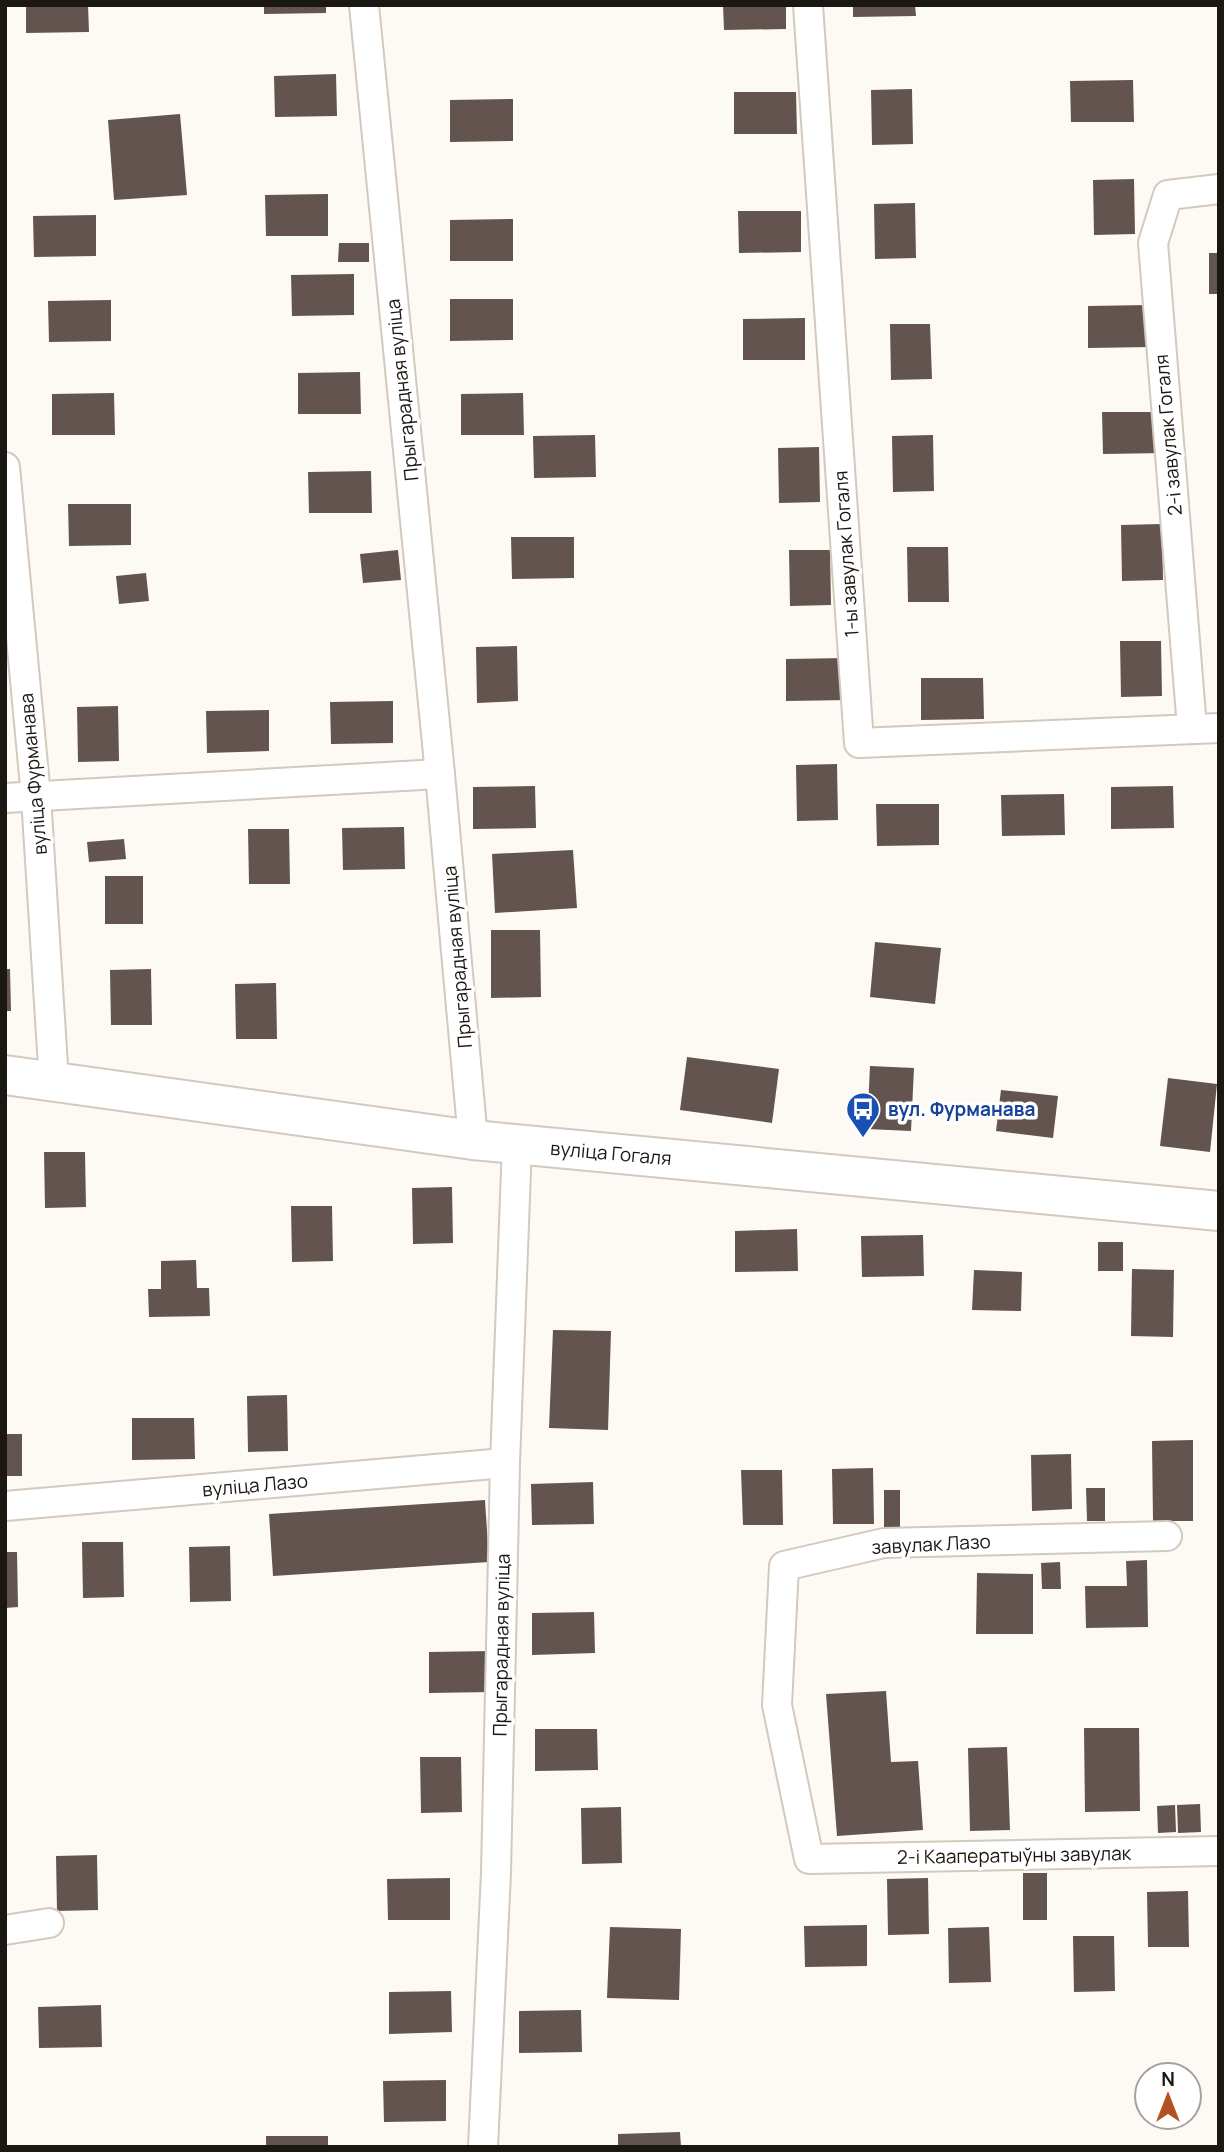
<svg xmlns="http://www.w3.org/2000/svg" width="1224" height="2152" viewBox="0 0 1224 2152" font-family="Manrope,sans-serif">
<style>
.building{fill:#63544f}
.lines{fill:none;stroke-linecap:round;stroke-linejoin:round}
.street-casing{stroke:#d3c9bc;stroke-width:32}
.secondary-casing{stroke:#d3c9bc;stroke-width:42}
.street{stroke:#fff;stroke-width:28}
.secondary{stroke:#fff;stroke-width:38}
.labels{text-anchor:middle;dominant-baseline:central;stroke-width:7;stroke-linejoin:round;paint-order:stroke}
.street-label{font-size:19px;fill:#1b1712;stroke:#fff}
.transit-label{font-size:19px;font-weight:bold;fill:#164399;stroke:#fff;text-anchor:start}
</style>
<rect width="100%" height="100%" fill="#fdf9f4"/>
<g class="building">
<path d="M 26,5 L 88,5 L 89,32 L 26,33 Z"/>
<path d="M 264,5 L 326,5 L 326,13 L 264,14 Z"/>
<path d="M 723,5 L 786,5 L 786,29 L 724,30 Z"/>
<path d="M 853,5 L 915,5 L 916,16 L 853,17 Z"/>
<path d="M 336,74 L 337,116 L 275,117 L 274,76 Z"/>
<path d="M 1133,80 L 1134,122 L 1071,122 L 1070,81 Z"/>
<path d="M 912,89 L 913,144 L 872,145 L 871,90 Z"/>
<path d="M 734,92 L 796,92 L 797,134 L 734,134 Z"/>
<path d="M 513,99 L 513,141 L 450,142 L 450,100 Z"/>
<path d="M 180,114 L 187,195 L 114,200 L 108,120 Z"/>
<path d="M 1134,179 L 1135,234 L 1094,235 L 1093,180 Z"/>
<path d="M 328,194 L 328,236 L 266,236 L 265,195 Z"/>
<path d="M 915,203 L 916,258 L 875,259 L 874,204 Z"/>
<path d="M 738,211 L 801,211 L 801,252 L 739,253 Z"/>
<path d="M 96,215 L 96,256 L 34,257 L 33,216 Z"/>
<path d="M 513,219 L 513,261 L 450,261 L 450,220 Z"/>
<path d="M 339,243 L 369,243 L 369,262 L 338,262 Z"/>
<rect x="1209" y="253" width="10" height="41"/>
<path d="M 354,274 L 354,315 L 292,316 L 291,275 Z"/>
<path d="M 450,299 L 513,299 L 513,340 L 450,341 Z"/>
<path d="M 111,300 L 111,341 L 49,342 L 48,301 Z"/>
<path d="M 1150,305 L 1151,347 L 1088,348 L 1088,306 Z"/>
<path d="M 805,318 L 805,360 L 743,360 L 743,319 Z"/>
<path d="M 890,324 L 930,324 L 932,379 L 891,380 Z"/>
<path d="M 360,372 L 361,414 L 298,414 L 298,373 Z"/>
<path d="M 114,393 L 115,435 L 52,435 L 52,394 Z"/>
<path d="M 523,393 L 524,435 L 461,435 L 461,394 Z"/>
<path d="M 1102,412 L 1164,412 L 1165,453 L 1103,454 Z"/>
<path d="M 595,435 L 596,477 L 534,478 L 533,436 Z"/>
<path d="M 933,435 L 934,491 L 893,492 L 892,436 Z"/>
<path d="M 819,447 L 820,502 L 779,503 L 778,448 Z"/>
<path d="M 371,471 L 372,513 L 309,513 L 308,472 Z"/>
<path d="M 68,504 L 131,504 L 131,545 L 69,546 Z"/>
<path d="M 1162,524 L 1163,580 L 1122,581 L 1121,525 Z"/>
<path d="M 511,537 L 574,537 L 574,578 L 512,579 Z"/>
<path d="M 907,547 L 948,547 L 949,602 L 908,602 Z"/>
<path d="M 398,550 L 401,580 L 363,583 L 360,554 Z"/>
<path d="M 789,550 L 830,550 L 831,605 L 790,606 Z"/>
<path d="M 146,573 L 149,601 L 119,604 L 116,576 Z"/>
<path d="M 1120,641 L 1161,641 L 1162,696 L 1121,697 Z"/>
<path d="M 517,646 L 518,701 L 477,703 L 476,647 Z"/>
<path d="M 848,658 L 849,700 L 786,701 L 786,659 Z"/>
<path d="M 921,678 L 983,678 L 984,719 L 921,720 Z"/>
<path d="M 393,701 L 393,743 L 331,744 L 330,702 Z"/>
<path d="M 118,706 L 119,761 L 78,762 L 77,707 Z"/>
<path d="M 269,710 L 269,751 L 207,753 L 206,711 Z"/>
<path d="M 837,764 L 838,820 L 797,821 L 796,765 Z"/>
<path d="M 535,786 L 536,828 L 473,829 L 473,787 Z"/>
<path d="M 1173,786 L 1174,828 L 1111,829 L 1111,787 Z"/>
<path d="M 1064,794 L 1065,835 L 1002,836 L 1001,795 Z"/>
<path d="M 876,804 L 939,804 L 939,845 L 877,846 Z"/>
<path d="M 404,827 L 405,869 L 343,870 L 342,828 Z"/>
<path d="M 248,829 L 289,829 L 290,884 L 249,884 Z"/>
<path d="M 124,839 L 126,859 L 89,862 L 87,842 Z"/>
<path d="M 573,850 L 577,908 L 495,913 L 492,854 Z"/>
<rect x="105" y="876" width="38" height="48"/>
<path d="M 491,930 L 540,930 L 541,997 L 491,998 Z"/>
<path d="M 875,942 L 941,948 L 935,1004 L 870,997 Z"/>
<path d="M 5,969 L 10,969 L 11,1011 L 5,1011 Z"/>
<path d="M 151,969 L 152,1025 L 111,1025 L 110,970 Z"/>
<path d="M 276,983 L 277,1039 L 236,1039 L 235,984 Z"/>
<path d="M 687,1057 L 779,1069 L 772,1123 L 680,1110 Z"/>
<path d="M 870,1066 L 914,1068 L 911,1131 L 867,1129 Z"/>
<path d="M 1168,1078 L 1217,1084 L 1210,1152 L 1160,1146 Z"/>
<path d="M 1001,1090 L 1058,1096 L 1053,1138 L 996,1131 Z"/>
<path d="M 44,1152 L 85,1152 L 86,1207 L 45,1208 Z"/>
<path d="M 452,1187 L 453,1243 L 413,1244 L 412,1188 Z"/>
<path d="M 291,1206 L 332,1206 L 333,1261 L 292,1262 Z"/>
<path d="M 797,1229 L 798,1271 L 735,1272 L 735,1231 Z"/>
<path d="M 923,1235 L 924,1276 L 862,1277 L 861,1236 Z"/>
<rect x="1098" y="1242" width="25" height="29"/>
<path d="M 196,1260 L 197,1288 L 209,1288 L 210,1316 L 149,1317 L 148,1289 L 161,1289 L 161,1261 Z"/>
<path d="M 1132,1269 L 1174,1270 L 1173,1337 L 1131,1336 Z"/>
<path d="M 974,1270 L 1022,1272 L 1021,1311 L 972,1310 Z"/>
<path d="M 553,1330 L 611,1331 L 608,1430 L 549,1428 Z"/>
<path d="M 287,1395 L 288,1451 L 248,1452 L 247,1396 Z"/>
<path d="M 132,1418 L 194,1418 L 195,1459 L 132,1460 Z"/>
<rect x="5" y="1434" width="17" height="42"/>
<path d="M 1193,1440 L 1193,1521 L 1153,1521 L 1152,1441 Z"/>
<path d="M 1071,1454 L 1072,1509 L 1032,1511 L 1031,1455 Z"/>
<path d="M 873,1468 L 874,1524 L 833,1524 L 832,1469 Z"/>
<path d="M 741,1470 L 782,1470 L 783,1525 L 743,1525 Z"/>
<path d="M 593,1482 L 594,1524 L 532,1525 L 531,1484 Z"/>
<path d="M 1086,1488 L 1105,1488 L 1105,1521 L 1087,1521 Z"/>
<rect x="884" y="1490" width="16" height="40"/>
<path d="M 485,1500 L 489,1562 L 273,1576 L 269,1514 Z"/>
<path d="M 82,1542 L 123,1542 L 124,1597 L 83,1598 Z"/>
<path d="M 230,1546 L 231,1601 L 190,1602 L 189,1547 Z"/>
<path d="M 5,1552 L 17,1552 L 18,1607 L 5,1608 Z"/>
<path d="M 1147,1560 L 1148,1627 L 1086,1628 L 1085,1586 L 1127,1586 L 1126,1561 Z"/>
<path d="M 1060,1562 L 1061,1589 L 1042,1589 L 1041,1563 Z"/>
<path d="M 977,1573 L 1033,1574 L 1033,1634 L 976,1634 Z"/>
<path d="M 594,1612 L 595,1653 L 532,1655 L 532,1613 Z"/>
<path d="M 492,1651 L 492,1692 L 429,1693 L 429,1652 Z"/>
<path d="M 886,1691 L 891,1762 L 918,1761 L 923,1830 L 837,1836 L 826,1694 Z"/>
<path d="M 1084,1728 L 1139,1728 L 1140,1811 L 1085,1812 Z"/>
<path d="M 535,1729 L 597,1729 L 598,1770 L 535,1771 Z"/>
<path d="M 1007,1747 L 1010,1830 L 970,1831 L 968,1748 Z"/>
<path d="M 420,1757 L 461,1757 L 462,1812 L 421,1813 Z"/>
<path d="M 1200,1804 L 1201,1832 L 1178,1833 L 1177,1805 Z"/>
<path d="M 1175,1805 L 1176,1832 L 1158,1833 L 1157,1806 Z"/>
<path d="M 621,1807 L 622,1863 L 582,1864 L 581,1808 Z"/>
<path d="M 97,1855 L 98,1910 L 57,1911 L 56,1856 Z"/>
<rect x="1023" y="1873" width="24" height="47"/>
<path d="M 450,1878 L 450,1920 L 388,1920 L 387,1879 Z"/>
<path d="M 928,1878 L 929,1934 L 888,1935 L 887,1879 Z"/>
<path d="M 1188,1891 L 1189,1947 L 1148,1947 L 1147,1892 Z"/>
<path d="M 867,1925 L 867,1966 L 805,1967 L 804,1926 Z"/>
<path d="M 610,1927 L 681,1929 L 679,2000 L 607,1998 Z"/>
<path d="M 989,1927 L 991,1982 L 949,1983 L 948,1928 Z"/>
<path d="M 1073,1936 L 1114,1936 L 1115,1991 L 1074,1992 Z"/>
<path d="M 451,1991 L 452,2032 L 389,2034 L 389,1992 Z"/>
<path d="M 101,2005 L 102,2047 L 39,2048 L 38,2007 Z"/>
<path d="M 581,2010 L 582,2052 L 519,2053 L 519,2011 Z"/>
<path d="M 446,2080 L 446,2121 L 384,2122 L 383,2081 Z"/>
<path d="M 680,2132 L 681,2147 L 618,2147 L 618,2134 Z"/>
<rect x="266" y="2136" width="62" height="11"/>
</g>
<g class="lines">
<g class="street-casing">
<g id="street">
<path d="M 364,5 L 440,774 L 473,1140"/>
<path d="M 808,5 L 859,743 L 1219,728"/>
<path d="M 5,467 L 36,797 L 54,1082"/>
<path d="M 1192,728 L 1153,243 L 1168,195 L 1219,189"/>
<path d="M 5,798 L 440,774"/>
<path d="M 5,1506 L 505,1463"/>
<path d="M 1167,1536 L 884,1543 L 784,1566 L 777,1705 L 809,1859 L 1219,1851"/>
<path d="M 5,1930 L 49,1923"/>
<path d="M 483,2147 L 496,1873 L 505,1463 L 517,1144"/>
</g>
</g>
<g class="secondary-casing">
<path id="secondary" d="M 5,1075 L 473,1140 L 1219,1211"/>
</g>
<use href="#street" class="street"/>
<use href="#secondary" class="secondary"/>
</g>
<defs>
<g id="bus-pin" transform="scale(1.75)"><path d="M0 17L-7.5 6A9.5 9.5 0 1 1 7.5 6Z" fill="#1a4fb4" stroke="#fff"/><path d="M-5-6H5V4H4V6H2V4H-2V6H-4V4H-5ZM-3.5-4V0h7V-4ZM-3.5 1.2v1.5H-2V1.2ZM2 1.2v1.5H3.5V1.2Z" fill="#fff"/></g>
</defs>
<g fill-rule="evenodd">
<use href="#bus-pin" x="863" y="1109"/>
</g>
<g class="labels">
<g class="street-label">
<text transform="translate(402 390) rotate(-96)">Прыгарадная вуліца</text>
<text transform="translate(1168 435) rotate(-95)">2-і завулак Гогаля</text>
<text transform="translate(846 554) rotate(-94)">1-ы завулак Гогаля</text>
<text transform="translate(33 774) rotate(-95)">вуліца Фурманава</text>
<text transform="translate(457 957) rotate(-95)">Прыгарадная вуліца</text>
<text transform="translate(611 1153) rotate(5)">вуліца Гогаля</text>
<text transform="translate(255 1485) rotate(-5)">вуліца Лазо</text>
<text transform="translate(931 1544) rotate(-3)">завулак Лазо</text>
<text transform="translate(501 1645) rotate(-89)">Прыгарадная вуліца</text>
<text transform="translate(1014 1855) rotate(-1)">2-і Кааператыўны завулак</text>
</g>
<g class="transit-label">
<text x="888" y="1109">вул. Фурманава</text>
</g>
</g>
<rect width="1224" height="2152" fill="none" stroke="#1b1712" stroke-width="14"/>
<g transform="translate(1168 2096)"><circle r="33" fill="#ffffff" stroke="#a4a2a0" stroke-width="2"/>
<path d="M0-5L12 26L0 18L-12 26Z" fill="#b5511f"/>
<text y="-10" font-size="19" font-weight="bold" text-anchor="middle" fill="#1b1712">N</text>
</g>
</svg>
